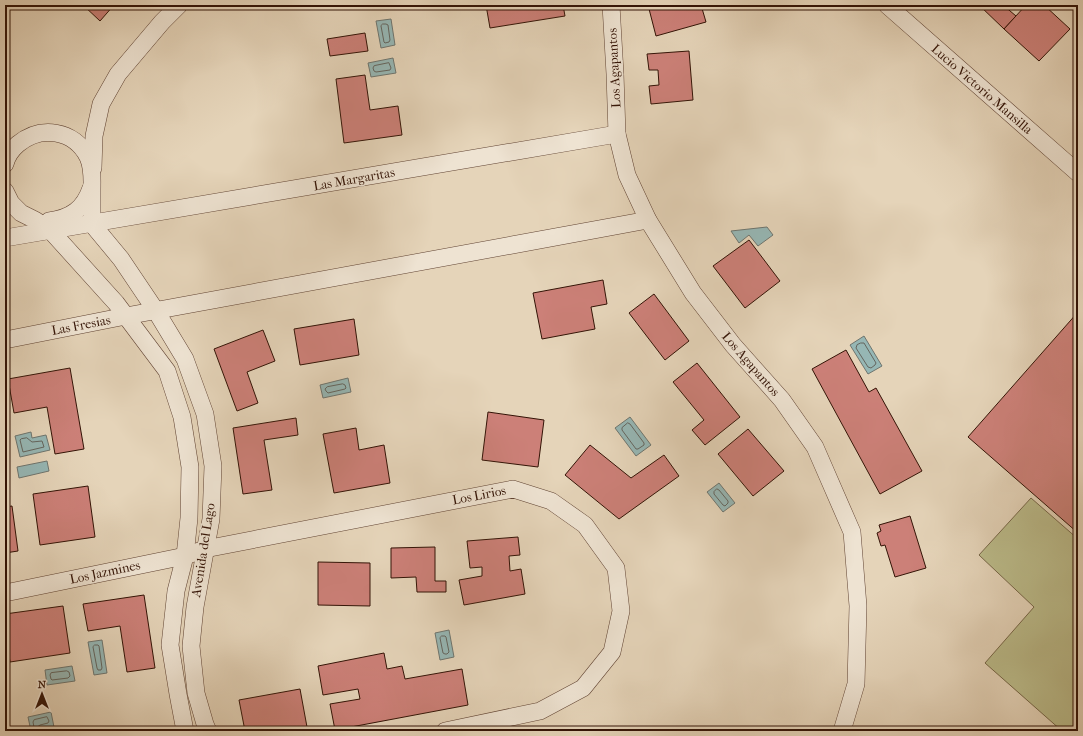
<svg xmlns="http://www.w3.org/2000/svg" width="1083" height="736" viewBox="0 0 1083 736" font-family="'IM FELL French Canon',serif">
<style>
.green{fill:#bbbb8a;stroke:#776748}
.water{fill:#96b7b5;stroke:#6e756f}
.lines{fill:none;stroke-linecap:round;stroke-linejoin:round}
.shore{stroke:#64655e;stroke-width:1}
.building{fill:#cc8078;stroke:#331306}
.street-casing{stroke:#604333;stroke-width:18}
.street{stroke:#eee3d2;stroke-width:17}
.labels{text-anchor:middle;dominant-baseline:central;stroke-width:3;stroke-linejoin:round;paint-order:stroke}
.street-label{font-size:13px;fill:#331306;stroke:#eee3d2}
</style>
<rect width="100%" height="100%" fill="#e5d4b9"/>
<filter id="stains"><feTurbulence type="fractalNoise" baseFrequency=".005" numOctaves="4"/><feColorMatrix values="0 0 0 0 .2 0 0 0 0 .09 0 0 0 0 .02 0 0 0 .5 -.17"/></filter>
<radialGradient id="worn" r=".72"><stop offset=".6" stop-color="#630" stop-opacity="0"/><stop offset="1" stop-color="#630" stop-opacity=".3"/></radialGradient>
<path class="green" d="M 1031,498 L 1078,539 L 1078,731 L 1062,731 L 985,663 L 1034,607 L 979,555 Z"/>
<g class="water">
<path d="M 391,19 L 395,45 L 381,48 L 376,21 Z"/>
<path d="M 393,58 L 396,73 L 371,77 L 368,63 Z"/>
<path d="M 767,227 L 773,235 L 758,246 L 749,235 L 739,243 L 731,231 Z"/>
<path d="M 864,336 L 882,366 L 868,374 L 850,345 Z"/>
<path d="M 348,378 L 351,392 L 323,398 L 320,385 Z"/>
<path d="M 630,417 L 651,445 L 636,456 L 615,428 Z"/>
<path d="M 31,432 L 32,438 L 46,435 L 50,450 L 20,457 L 15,436 Z"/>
<path d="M 47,461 L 49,471 L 19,478 L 17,467 Z"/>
<path d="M 719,483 L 735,503 L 723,512 L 707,492 Z"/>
<path d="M 449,630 L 454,657 L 440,660 L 435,633 Z"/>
<path d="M 102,640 L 107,673 L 94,675 L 88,642 Z"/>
<path d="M 72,666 L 75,681 L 47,685 L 45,670 Z"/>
<path d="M 51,712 L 54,727 L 31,731 L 28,717 Z"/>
</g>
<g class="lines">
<g class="shore">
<path d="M 383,24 L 386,24 L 388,25 L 390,40 L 389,42 L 385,43 L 384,42 L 381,26 Z"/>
<path d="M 389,63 L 391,68 L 390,70 L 376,72 L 374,71 L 373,68 L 374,66 Z"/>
<path d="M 861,343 L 864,343 L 876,363 L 875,365 L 871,368 L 868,367 L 856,348 L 857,345 Z"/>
<path d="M 343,384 L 345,385 L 346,388 L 345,389 L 328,393 L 326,391 L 325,389 L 327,387 Z"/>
<path d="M 628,423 L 630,424 L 644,443 L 644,445 L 638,449 L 636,449 L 622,430 L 622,428 Z"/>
<path d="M 27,438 L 32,442 L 42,441 L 44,447 L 23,452 L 20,440 L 21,439 Z"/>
<path d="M 717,489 L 719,490 L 728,501 L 728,503 L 725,506 L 723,505 L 714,494 L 714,492 Z"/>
<path d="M 442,636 L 445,636 L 446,637 L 449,652 L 447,654 L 445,654 L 443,653 L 440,638 Z"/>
<path d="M 95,645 L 98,645 L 99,646 L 102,668 L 101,670 L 98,670 L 97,668 L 93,647 Z"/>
<path d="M 67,671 L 69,672 L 70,676 L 68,678 L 52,680 L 51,679 L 50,675 L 51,673 Z"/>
<path d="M 47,717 L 49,721 L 48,723 L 40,725 L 36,728 L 34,727 L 33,722 L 34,720 Z"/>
</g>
</g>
<g class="building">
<path d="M 83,5 L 114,5 L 100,21 Z"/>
<path d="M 327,5 L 344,5 L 344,6 L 327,9 Z"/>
<path d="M 486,5 L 563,5 L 565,16 L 490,28 Z"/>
<path d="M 648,5 L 701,5 L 706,22 L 656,36 Z"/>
<path d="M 979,5 L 1003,5 L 1016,16 L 1004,29 Z"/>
<path d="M 1026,5 L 1044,5 L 1070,29 L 1039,61 L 1004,29 Z"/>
<path d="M 365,33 L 368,51 L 330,56 L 327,39 Z"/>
<path d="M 689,51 L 693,100 L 651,104 L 649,86 L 659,85 L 658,70 L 649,70 L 647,54 Z"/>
<path d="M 365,75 L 370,110 L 398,106 L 402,135 L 344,143 L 336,79 Z"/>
<path d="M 749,240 L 780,281 L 745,308 L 713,266 Z"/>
<path d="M 603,280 L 607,304 L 591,307 L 595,329 L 542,339 L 533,293 Z"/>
<path d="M 654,294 L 689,341 L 665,360 L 629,313 Z"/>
<path d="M 1078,312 L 1078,533 L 968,437 Z"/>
<path d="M 354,319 L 359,355 L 300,365 L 294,329 Z"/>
<path d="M 263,330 L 275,361 L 247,372 L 258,403 L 237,411 L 214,349 Z"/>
<path d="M 846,350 L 869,392 L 876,388 L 922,471 L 880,494 L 812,369 Z"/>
<path d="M 697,363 L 740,417 L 705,445 L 692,430 L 704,420 L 673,382 Z"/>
<path d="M 70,368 L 84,449 L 55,454 L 47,407 L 14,413 L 8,379 Z"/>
<path d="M 488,412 L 544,420 L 538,467 L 482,460 Z"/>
<path d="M 296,418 L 298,435 L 264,440 L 272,490 L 243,494 L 233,428 Z"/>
<path d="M 356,428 L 359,450 L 384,445 L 390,483 L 334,493 L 323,434 Z"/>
<path d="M 748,429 L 784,471 L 753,496 L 718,454 Z"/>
<path d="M 590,445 L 631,478 L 664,455 L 679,476 L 619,519 L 565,475 Z"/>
<path d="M 88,486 L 95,537 L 40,545 L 33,494 Z"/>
<path d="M 12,506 L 18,551 L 5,553 L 5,507 Z"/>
<path d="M 910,516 L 926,568 L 895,577 L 885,545 L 881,546 L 877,533 L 881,531 L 879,525 Z"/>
<path d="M 518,537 L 520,555 L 509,556 L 510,571 L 521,569 L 525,594 L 464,605 L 459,580 L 482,576 L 482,567 L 470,568 L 467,541 Z"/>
<path d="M 435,547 L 435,581 L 446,581 L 446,592 L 417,592 L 416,577 L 391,578 L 391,548 Z"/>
<path d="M 318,562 L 370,563 L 370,606 L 318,605 Z"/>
<path d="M 144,595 L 155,668 L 127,672 L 120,626 L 88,631 L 83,604 Z"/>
<path d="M 63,606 L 70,653 L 10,662 L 5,629 L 5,614 Z"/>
<path d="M 384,653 L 387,669 L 402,666 L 405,679 L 462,669 L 468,705 L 335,730 L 330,704 L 360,699 L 358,689 L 323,695 L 318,666 Z"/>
<path d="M 300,689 L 307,727 L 283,731 L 245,731 L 239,700 Z"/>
</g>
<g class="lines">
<g class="street-casing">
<g id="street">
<path d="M 611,5 L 615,74 L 617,134 L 627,175 L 648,220 L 693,293 L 733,345 L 782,400 L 815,447 L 852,532 L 858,606 L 856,684 L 842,731"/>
<path d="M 887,5 L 1078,173"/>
<path d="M 5,164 C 7,156 12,149 18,144 C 41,125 74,130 88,157 C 93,168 92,179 92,190 C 92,201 92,213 92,224 L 121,259 L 156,311 L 185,359 L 205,414 L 213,466 L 211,519 L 195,607 L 191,646 L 196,693 L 205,724 L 208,731"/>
<path d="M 93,168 L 94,136 L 101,104 L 118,74 L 162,22 L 179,5"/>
<path d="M 5,191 L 11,203 L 21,213 L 35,220 L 50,230 L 116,303 L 167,371 L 182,417 L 190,467 L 189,518 L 185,556 L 176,591 L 170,645 L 178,694 L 185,731"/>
<path d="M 49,221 C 71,218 84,209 91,188"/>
<path d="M 5,238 L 617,134"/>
<path d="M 5,340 L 126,316 L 648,220"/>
<path d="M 5,593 L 185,556 L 205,549 L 513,489 L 551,501 L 585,525 L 616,568 L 621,611 L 612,652 L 583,688 L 540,711 L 445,731"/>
</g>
</g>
<use href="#street" class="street"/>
</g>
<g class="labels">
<g class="street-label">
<text transform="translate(614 68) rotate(-93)">Los Agapantos</text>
<text transform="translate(982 89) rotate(41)">Lucio Victorio Mansilla</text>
<text transform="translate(354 179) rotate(-10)">Las Margaritas</text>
<text transform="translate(81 325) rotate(-11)">Las Fresias</text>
<text transform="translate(751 364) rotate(49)">Los Agapantos</text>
<text transform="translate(479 495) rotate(-11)">Los Lirios</text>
<text transform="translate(203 550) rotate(-81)">Avenida del Lago</text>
<text transform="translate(105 572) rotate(-12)">Los Jazmines</text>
</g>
</g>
<rect width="1083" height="736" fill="none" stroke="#e5d4b9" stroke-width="20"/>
<rect x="6" y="6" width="1071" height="724" fill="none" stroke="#331306" stroke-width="2"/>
<rect x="10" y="10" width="1063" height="716" fill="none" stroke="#331306"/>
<g transform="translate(42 694)" stroke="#eee3d2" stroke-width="3" paint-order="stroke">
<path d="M0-3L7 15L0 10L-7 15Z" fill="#331306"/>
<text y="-6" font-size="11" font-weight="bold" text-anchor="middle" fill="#331306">N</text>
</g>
<rect width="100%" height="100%" filter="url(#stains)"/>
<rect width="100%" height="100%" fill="url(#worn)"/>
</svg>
